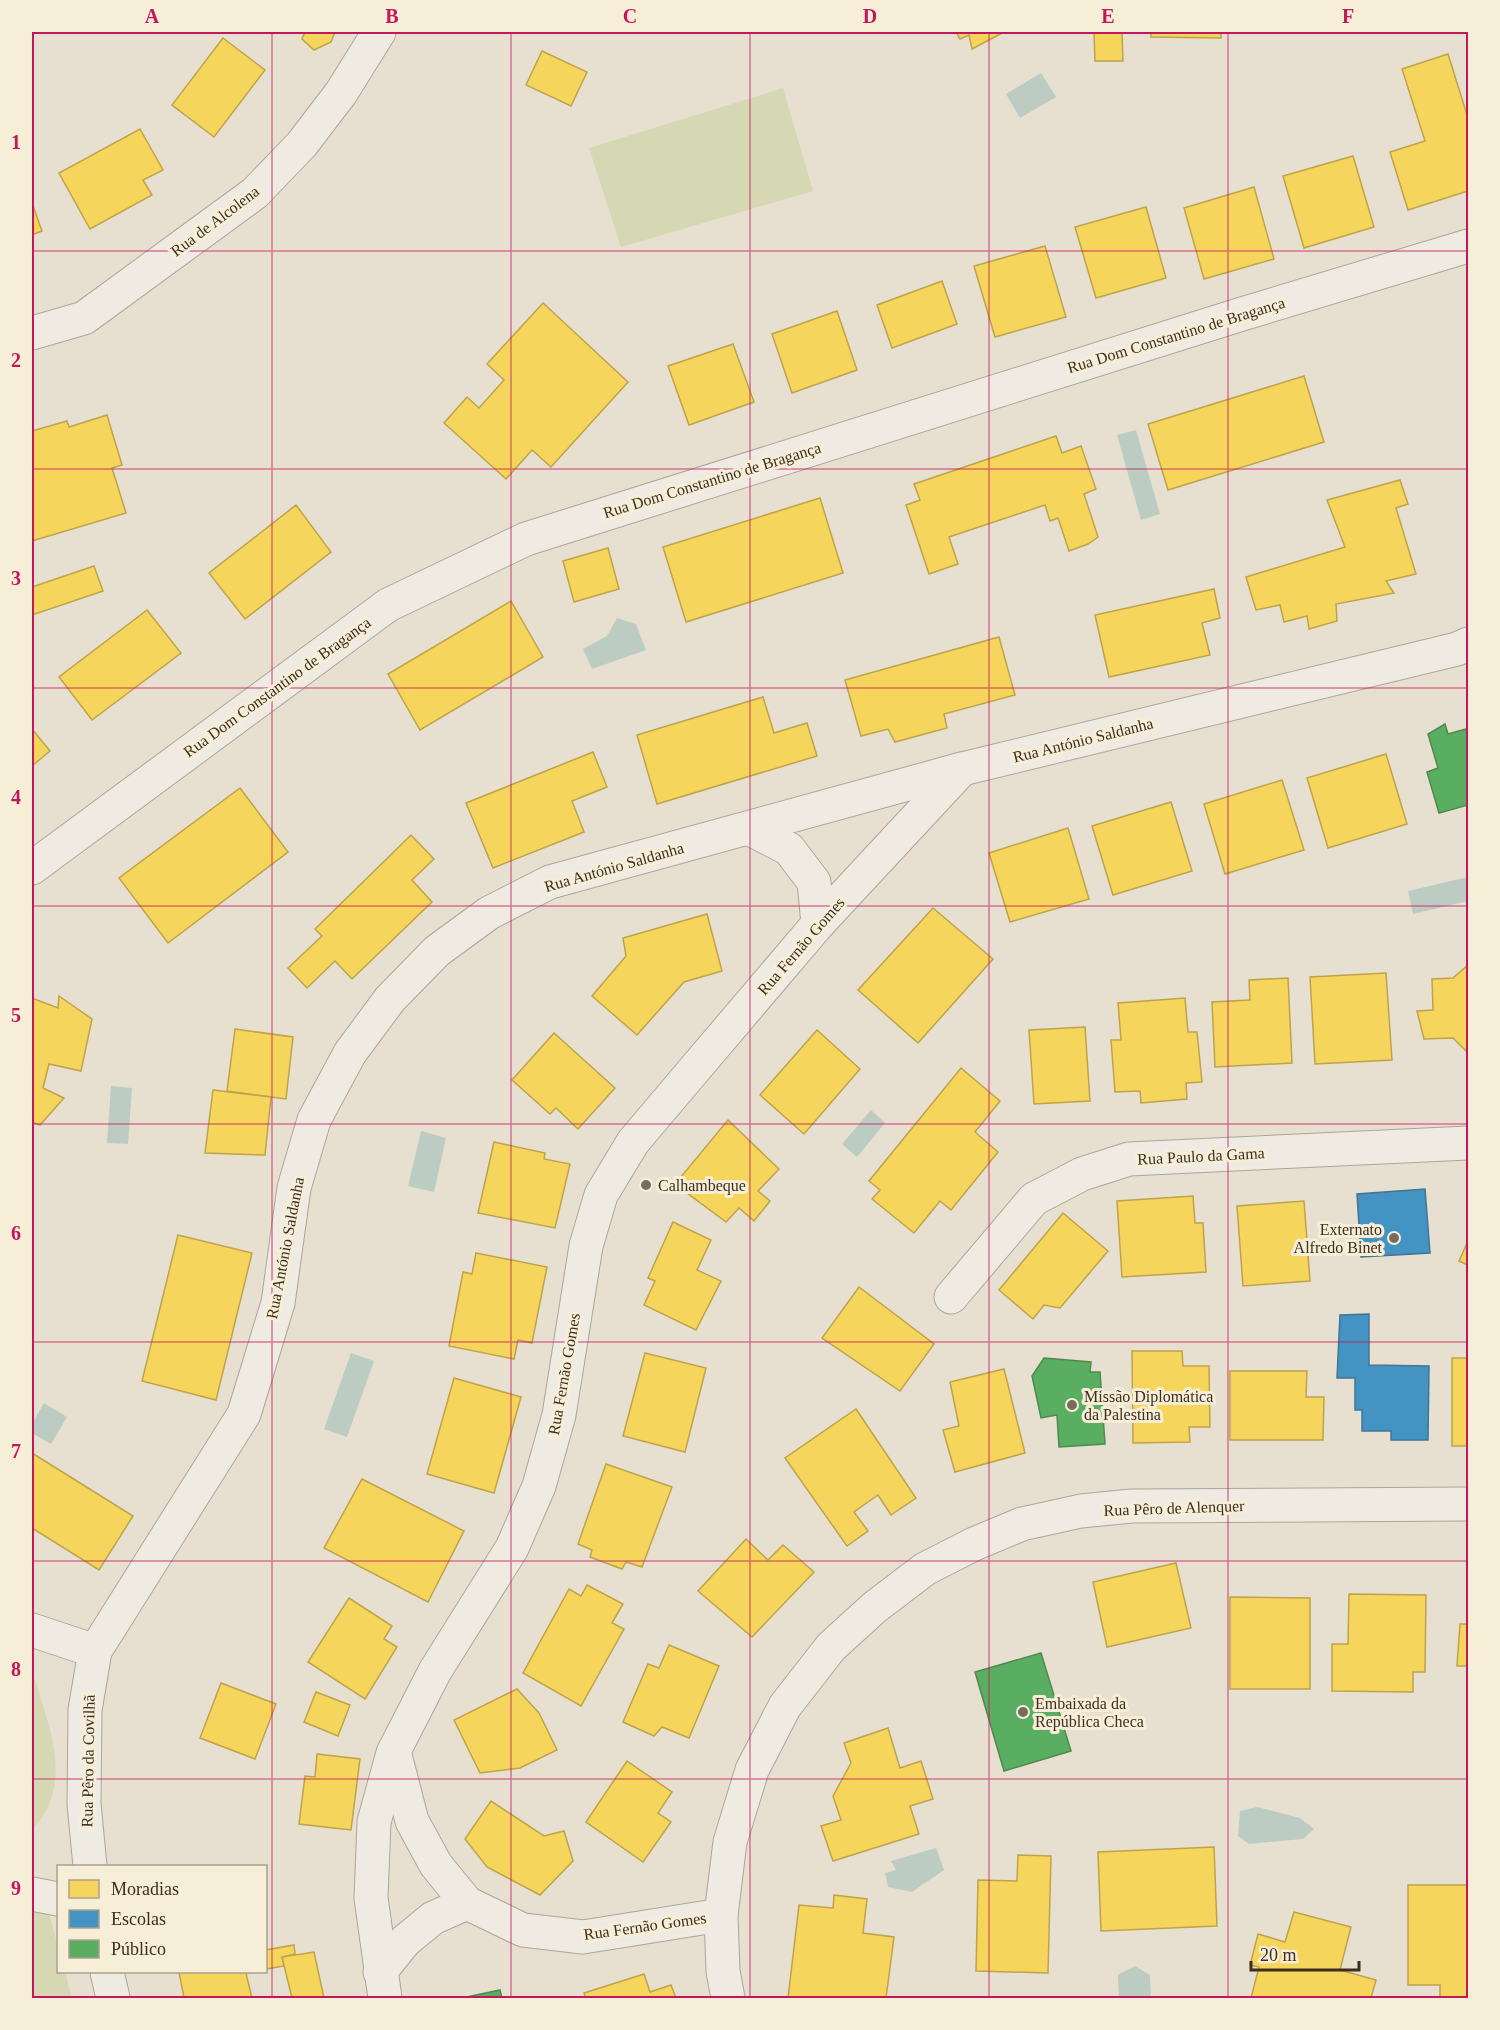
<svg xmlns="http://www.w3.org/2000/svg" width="1500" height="2030" viewBox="0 0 1500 2030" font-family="Georgia,serif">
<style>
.green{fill:#d6d7b3}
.water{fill:#bcccc2}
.homes{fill:#f6d55c;stroke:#bea34a;stroke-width:1.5}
.schools{fill:#4393c3;stroke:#417592;stroke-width:1.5}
.public{fill:#5aae61;stroke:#51884e;stroke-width:1.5}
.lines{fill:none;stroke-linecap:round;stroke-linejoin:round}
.minor-casing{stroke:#ada599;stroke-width:35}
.minor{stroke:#efebe3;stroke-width:33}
.grid{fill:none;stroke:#c2185b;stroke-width:1.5;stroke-opacity:0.55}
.poi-dot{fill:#786c5e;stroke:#f7eed8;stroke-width:2}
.labels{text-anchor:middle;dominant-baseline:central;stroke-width:6;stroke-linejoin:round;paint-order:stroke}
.street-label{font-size:16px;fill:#3d2e20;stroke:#f7eed8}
.poi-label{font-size:16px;fill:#3d2e20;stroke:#f7eed8;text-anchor:start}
.neatline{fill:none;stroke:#c2185b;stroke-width:2}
.grid-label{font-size:20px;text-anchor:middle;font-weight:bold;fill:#c2185b}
</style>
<rect width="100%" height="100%" fill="#e7e0d1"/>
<g class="green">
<path d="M 783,88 L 813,191 L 621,247 L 589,148 Z"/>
<path d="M 32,1674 C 38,1684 40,1698 44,1709 C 58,1751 65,1796 32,1830 Z"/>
<path d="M 32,1906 L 48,1909 L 58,1947 L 58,1972 L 65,1972 L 72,1998 L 32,1998 Z"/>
</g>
<g class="water">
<path d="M 1041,73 L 1056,97 L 1020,118 L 1006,94 Z"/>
<path d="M 1136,430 L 1160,514 L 1141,520 L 1117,435 Z"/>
<path d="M 617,618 L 636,624 L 646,650 L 592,669 L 583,649 L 607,636 Z"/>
<path d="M 1468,877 L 1468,901 L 1413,914 L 1408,891 Z"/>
<path d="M 111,1086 L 132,1088 L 128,1144 L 107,1143 Z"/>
<path d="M 871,1110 L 885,1123 L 857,1157 L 842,1144 Z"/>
<path d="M 421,1131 L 446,1138 L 434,1192 L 408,1186 Z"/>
<path d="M 351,1353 L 374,1361 L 347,1437 L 324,1429 Z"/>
<path d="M 44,1403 L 67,1417 L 51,1444 L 32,1433 L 32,1424 Z"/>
<path d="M 1257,1807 L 1300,1818 L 1314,1829 L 1303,1839 L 1249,1844 L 1238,1836 L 1240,1811 Z"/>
<path d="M 936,1848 L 944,1870 L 912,1892 L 888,1887 L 885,1873 L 896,1870 L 891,1861 Z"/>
<path d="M 1135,1966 L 1150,1975 L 1151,1998 L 1119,1998 L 1118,1975 Z"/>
</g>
<g class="homes">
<path d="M 305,32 L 335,32 L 331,42 L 314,50 L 302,39 Z"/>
<path d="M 956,32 L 1004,32 L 972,49 L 969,35 L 960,39 Z"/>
<path d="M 1094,32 L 1122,32 L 1123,61 L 1095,61 Z"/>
<path d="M 1151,32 L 1221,32 L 1221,38 L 1151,37 Z"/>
<path d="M 223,38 L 265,70 L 214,137 L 172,105 Z"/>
<path d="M 542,51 L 587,72 L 571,106 L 526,85 Z"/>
<path d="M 1448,54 L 1468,118 L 1468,191 L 1408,210 L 1390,152 L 1425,141 L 1402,69 Z"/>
<path d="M 140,129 L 163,170 L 143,180 L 152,195 L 90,229 L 59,173 Z"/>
<path d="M 1353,156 L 1374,227 L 1304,248 L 1283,176 Z"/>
<path d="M 1254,187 L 1274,259 L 1204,279 L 1184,208 Z"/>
<path d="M 32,203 L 42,231 L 32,235 Z"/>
<path d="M 1146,207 L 1166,278 L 1096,298 L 1075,227 Z"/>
<path d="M 1045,246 L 1066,317 L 995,337 L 974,266 Z"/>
<path d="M 942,281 L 957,324 L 892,348 L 877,305 Z"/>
<path d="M 543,303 L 628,382 L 551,467 L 532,450 L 506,479 L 444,423 L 467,397 L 479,408 L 504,380 L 487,364 Z"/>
<path d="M 837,311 L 857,370 L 792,393 L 772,334 Z"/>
<path d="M 733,344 L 754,402 L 689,425 L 668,366 Z"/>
<path d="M 1304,376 L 1324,442 L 1168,490 L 1148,424 Z"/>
<path d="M 107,415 L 122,465 L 112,468 L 126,513 L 32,541 L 32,431 L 67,421 L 69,427 Z"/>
<path d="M 1056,436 L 1062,453 L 1081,446 L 1096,489 L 1084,494 L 1098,537 L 1088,544 L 1069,551 L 1058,518 L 1050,521 L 1045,505 L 949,537 L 958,564 L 929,574 L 906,505 L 920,500 L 914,484 Z"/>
<path d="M 1400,480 L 1408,504 L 1396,508 L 1416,574 L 1386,581 L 1394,593 L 1336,604 L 1337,621 L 1309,629 L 1307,616 L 1284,622 L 1280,605 L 1256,610 L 1246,577 L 1345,547 L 1327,500 Z"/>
<path d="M 820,498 L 843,573 L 686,622 L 663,547 Z"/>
<path d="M 296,505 L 331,552 L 245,619 L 209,573 Z"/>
<path d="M 608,548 L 619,589 L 574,602 L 563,561 Z"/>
<path d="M 94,566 L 103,591 L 32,615 L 32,587 Z"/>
<path d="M 1214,589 L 1220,618 L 1202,623 L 1210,655 L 1109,677 L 1095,615 Z"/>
<path d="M 511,601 L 543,657 L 420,730 L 388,674 Z"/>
<path d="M 147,610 L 181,653 L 92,720 L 59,677 Z"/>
<path d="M 999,637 L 1015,695 L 944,714 L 947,728 L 895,742 L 888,729 L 861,736 L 845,680 Z"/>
<path d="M 763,697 L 774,733 L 807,723 L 817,756 L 657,804 L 637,735 Z"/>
<path d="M 32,729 L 50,751 L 32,766 Z"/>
<path d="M 593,752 L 607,787 L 572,801 L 584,832 L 493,868 L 466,803 Z"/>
<path d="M 1386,754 L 1407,824 L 1328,848 L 1307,778 Z"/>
<path d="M 1282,780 L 1304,850 L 1225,874 L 1204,804 Z"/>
<path d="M 240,788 L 288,852 L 168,943 L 119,878 Z"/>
<path d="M 1171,802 L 1192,871 L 1113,895 L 1092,826 Z"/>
<path d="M 1068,828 L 1089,899 L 1010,922 L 989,853 Z"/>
<path d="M 411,835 L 434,859 L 412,880 L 432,902 L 352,979 L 335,961 L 307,988 L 288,968 L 322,936 L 315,929 Z"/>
<path d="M 933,908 L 993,959 L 918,1043 L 858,990 Z"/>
<path d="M 707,914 L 722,971 L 684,982 L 637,1035 L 592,996 L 626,956 L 623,938 Z"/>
<path d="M 1468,965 L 1468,1053 L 1453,1038 L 1424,1039 L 1417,1011 L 1433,1010 L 1432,979 L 1453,978 Z"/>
<path d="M 1386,973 L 1392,1060 L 1315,1064 L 1310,977 Z"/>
<path d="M 1288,978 L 1292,1063 L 1215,1067 L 1212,1002 L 1250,1000 L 1249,980 Z"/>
<path d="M 59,996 L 92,1019 L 81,1071 L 49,1064 L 43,1088 L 64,1098 L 40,1125 L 32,1122 L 32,998 L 58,1008 Z"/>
<path d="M 1185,998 L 1188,1032 L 1197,1032 L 1202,1082 L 1186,1083 L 1187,1099 L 1141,1103 L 1140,1091 L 1115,1092 L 1111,1040 L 1121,1040 L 1118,1003 Z"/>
<path d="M 1085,1027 L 1090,1101 L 1034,1104 L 1029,1030 Z"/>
<path d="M 235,1029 L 293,1037 L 286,1099 L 227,1091 Z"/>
<path d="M 817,1030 L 860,1069 L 804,1134 L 760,1095 Z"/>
<path d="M 554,1033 L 615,1088 L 578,1129 L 556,1108 L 550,1114 L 512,1080 Z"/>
<path d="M 961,1068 L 1000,1101 L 975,1132 L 998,1152 L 951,1210 L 940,1201 L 914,1233 L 872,1199 L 880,1190 L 869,1181 Z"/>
<path d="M 213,1090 L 271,1097 L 265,1155 L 205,1153 Z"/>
<path d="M 728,1120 L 779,1169 L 758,1191 L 770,1201 L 754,1221 L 739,1208 L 726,1222 L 675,1184 Z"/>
<path d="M 494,1142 L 545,1153 L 544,1159 L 570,1164 L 555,1228 L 478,1213 Z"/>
<path d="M 1193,1196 L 1195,1223 L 1203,1223 L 1206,1272 L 1122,1277 L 1117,1201 Z"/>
<path d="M 1304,1201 L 1310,1281 L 1243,1286 L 1237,1206 Z"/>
<path d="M 1063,1213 L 1108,1251 L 1060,1308 L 1044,1305 L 1033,1319 L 999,1290 Z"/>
<path d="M 673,1222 L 711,1240 L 697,1270 L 721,1281 L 696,1330 L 644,1305 L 655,1281 L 648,1278 Z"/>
<path d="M 178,1235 L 252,1253 L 216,1400 L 142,1381 Z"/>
<path d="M 1468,1241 L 1468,1265 L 1459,1261 Z"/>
<path d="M 476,1253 L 547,1267 L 532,1343 L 518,1340 L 514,1359 L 449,1346 L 463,1272 L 472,1274 Z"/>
<path d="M 859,1287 L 934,1344 L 900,1391 L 822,1338 Z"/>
<path d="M 1132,1351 L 1182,1351 L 1183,1366 L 1209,1366 L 1210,1427 L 1189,1427 L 1190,1442 L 1133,1443 Z"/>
<path d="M 645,1353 L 706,1368 L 685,1452 L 623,1436 Z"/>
<rect x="1452" y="1358" width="16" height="88"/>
<path d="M 1004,1369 L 1025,1453 L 955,1472 L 943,1430 L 959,1426 L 950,1382 Z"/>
<path d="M 1230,1371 L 1307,1371 L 1306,1397 L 1324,1397 L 1323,1440 L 1230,1440 Z"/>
<path d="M 454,1378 L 521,1397 L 494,1493 L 427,1474 Z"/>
<path d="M 856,1409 L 916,1498 L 891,1515 L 878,1495 L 854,1512 L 868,1531 L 847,1546 L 785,1458 Z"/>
<path d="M 32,1453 L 133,1516 L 99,1570 L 32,1528 Z"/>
<path d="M 606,1464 L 672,1487 L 642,1567 L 626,1562 L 622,1569 L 590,1557 L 592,1550 L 578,1544 Z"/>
<path d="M 362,1479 L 464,1531 L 428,1602 L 324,1548 Z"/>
<path d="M 746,1539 L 768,1560 L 783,1545 L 814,1572 L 752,1637 L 698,1591 Z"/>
<path d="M 1176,1563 L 1191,1628 L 1107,1647 L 1093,1582 Z"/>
<path d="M 587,1585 L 623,1604 L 612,1623 L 624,1629 L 581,1706 L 523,1673 L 569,1589 L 581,1596 Z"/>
<path d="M 1349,1594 L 1426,1595 L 1425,1672 L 1413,1672 L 1413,1692 L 1332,1691 L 1332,1644 L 1348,1644 Z"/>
<path d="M 1230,1597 L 1310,1598 L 1310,1689 L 1230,1689 Z"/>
<path d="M 349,1598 L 392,1626 L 384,1639 L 397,1647 L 365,1699 L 308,1662 Z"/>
<path d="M 1460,1624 L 1468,1624 L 1468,1666 L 1457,1666 Z"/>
<path d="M 669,1645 L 719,1666 L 689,1738 L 662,1727 L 654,1736 L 623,1722 L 648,1664 L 659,1668 Z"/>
<path d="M 221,1683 L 276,1704 L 255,1759 L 200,1738 Z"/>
<path d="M 517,1689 L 539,1713 L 557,1750 L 520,1768 L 480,1773 L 454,1720 Z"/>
<path d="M 316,1692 L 350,1705 L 338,1736 L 304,1722 Z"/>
<path d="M 888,1728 L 900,1768 L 921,1761 L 933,1799 L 910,1806 L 919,1834 L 833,1861 L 821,1826 L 841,1820 L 833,1796 L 851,1763 L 844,1743 Z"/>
<path d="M 317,1754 L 360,1759 L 351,1830 L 299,1824 L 305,1776 L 315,1777 Z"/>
<path d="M 627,1761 L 672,1792 L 658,1813 L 671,1822 L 643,1862 L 586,1822 Z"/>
<path d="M 491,1801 L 544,1836 L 564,1831 L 573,1861 L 540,1895 L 487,1867 L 465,1839 Z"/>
<path d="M 1214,1847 L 1217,1926 L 1101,1931 L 1098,1852 Z"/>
<path d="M 1018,1855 L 1051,1856 L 1048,1973 L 976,1971 L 978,1880 L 1017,1881 Z"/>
<path d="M 1408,1885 L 1468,1885 L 1468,1998 L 1440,1998 L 1440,1985 L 1408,1985 Z"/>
<path d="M 834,1895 L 867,1899 L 863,1933 L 894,1937 L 886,1998 L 788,1998 L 799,1905 L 833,1908 Z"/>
<path d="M 1294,1912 L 1351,1927 L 1340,1970 L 1376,1980 L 1371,1998 L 1251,1998 L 1259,1967 L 1250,1965 L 1258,1934 L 1285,1942 Z"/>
<path d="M 294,1945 L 295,1954 L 282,1957 L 284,1966 L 266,1969 L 266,1950 Z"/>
<path d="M 314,1952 L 324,1998 L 292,1998 L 282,1957 Z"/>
<path d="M 179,1972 L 255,1972 L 246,1973 L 252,1998 L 184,1998 Z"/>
<path d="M 644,1974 L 650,1992 L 671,1985 L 676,1998 L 586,1998 L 584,1993 Z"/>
</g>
<g class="schools">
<path d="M 1425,1189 L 1430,1253 L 1361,1257 L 1357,1194 Z"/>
<path d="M 1369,1314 L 1369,1365 L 1429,1366 L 1428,1440 L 1391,1440 L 1391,1431 L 1362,1431 L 1362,1410 L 1355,1410 L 1355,1378 L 1337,1378 L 1340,1315 Z"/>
</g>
<g class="public">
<path d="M 1445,724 L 1448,734 L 1466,729 L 1468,738 L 1468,805 L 1439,813 L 1427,772 L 1438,768 L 1428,734 Z"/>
<path d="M 1044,1358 L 1091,1362 L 1090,1372 L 1100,1372 L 1105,1444 L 1059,1447 L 1057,1415 L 1041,1418 L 1032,1376 Z"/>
<path d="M 1041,1653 L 1071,1751 L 1004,1771 L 975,1672 Z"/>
<path d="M 500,1990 L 502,1998 L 462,1998 Z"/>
</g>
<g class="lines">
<g class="minor-casing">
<g id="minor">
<path d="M 32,333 L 84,318 L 255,193 L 302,144 L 341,93 L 379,32"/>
<path d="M 750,829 L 789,849 L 814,882 L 818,924"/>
<path d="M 32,868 L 388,605 L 526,539 L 1242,314 L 1468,246"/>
<path d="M 951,1297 L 1034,1199 L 1082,1174 L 1129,1159 L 1468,1143"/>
<path d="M 32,1630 L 95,1651 L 85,1710 L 84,1804 L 90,1866"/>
<path d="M 95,1651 L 244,1414 L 278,1303 L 294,1188 L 314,1120 L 350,1053 L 390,999 L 437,951 L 489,913 L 550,882 L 962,769 L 1457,649 L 1468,644"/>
<path d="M 32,1894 L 58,1899"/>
<path d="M 721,1915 L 583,1937 L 523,1930 L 467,1903 L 436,1865 L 412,1821 L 394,1751 L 435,1671 L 512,1548 L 539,1486 L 559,1415 L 586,1246 L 601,1195 L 633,1142 L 699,1064 L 818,924 L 962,769"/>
<path d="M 107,1972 L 113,1998"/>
<path d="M 380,1972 L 405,1941 L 433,1918 L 467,1903"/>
<path d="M 385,1998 L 371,1898 L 374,1822 L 393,1753"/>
<path d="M 728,1998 L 723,1971 L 721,1915 L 730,1842 L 752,1770 L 785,1706 L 831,1647 L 875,1607 L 925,1569 L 974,1544 L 1022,1524 L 1081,1511 L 1132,1506 L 1468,1504"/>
</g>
</g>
<use href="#minor" class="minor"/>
</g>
<path class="grid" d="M 272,32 L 272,1998M 511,32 L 511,1998M 750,32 L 750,1998M 989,32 L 989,1998M 1228,32 L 1228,1998M 32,251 L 1468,251M 32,469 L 1468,469M 32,688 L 1468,688M 32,906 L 1468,906M 32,1124 L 1468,1124M 32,1342 L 1468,1342M 32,1561 L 1468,1561M 32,1779 L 1468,1779"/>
<g class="poi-dot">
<circle cx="646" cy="1185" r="6"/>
<circle cx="1394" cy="1238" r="6"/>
<circle cx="1072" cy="1405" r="6"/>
<circle cx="1023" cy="1712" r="6"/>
</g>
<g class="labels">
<g class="street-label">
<text transform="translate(215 221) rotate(-37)">Rua de Alcolena</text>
<text transform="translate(1176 335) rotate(-17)">Rua Dom Constantino de Bragança</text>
<text transform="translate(712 480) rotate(-17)">Rua Dom Constantino de Bragança</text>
<text transform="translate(277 687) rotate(-36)">Rua Dom Constantino de Bragança</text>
<text transform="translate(1083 740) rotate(-14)">Rua António Saldanha</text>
<text transform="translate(614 867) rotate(-16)">Rua António Saldanha</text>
<text transform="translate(801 946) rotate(-49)">Rua Fernão Gomes</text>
<text transform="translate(1201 1156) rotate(-3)">Rua Paulo da Gama</text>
<text transform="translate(285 1248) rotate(-79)">Rua António Saldanha</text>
<text transform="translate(564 1374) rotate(-80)">Rua Fernão Gomes</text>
<text transform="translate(1174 1508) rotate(-2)">Rua Pêro de Alenquer</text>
<text transform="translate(88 1761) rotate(-89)">Rua Pêro da Covilhã</text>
<text transform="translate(645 1926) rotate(-8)">Rua Fernão Gomes</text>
</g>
<g class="poi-label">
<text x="658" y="1185">Calhambeque</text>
<text x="1382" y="1229" text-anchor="end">Externato<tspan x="1382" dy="18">Alfredo Binet</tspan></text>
<text x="1084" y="1396">Missão Diplomática<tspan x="1084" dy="18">da Palestina</tspan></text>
<text x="1035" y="1703">Embaixada da<tspan x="1035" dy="18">República Checa</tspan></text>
</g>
</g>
<rect width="1500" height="2030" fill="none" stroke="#f7eed8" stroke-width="66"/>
<rect x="57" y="1865" width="210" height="108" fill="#f7eed8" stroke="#ada18e" stroke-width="1.5"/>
<rect x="69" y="1880" width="30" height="18" fill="#f6d55c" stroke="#ada18e" stroke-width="1.5"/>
<text x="111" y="1895" font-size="18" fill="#3d2e20">Moradias</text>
<rect x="69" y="1910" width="30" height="18" fill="#4393c3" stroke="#ada18e" stroke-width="1.5"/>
<text x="111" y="1925" font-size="18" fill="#3d2e20">Escolas</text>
<rect x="69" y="1940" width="30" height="18" fill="#5aae61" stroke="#ada18e" stroke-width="1.5"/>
<text x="111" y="1955" font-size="18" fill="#3d2e20">Público</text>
<path d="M1251 1961v9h108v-9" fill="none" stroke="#3d2e20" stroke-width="3"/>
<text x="1260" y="1961" font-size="18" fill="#3d2e20" stroke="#f7eed8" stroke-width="4.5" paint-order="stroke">20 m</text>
<rect x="33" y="33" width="1434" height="1964" class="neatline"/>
<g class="grid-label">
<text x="152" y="23">A</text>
<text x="392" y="23">B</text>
<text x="630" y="23">C</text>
<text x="870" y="23">D</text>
<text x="1108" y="23">E</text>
<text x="1348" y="23">F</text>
<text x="16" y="149">1</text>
<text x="16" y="367">2</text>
<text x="16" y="585">3</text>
<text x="16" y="804">4</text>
<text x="16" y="1022">5</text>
<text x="16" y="1240">6</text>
<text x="16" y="1458">7</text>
<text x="16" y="1676">8</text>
<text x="16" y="1895">9</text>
</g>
</svg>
